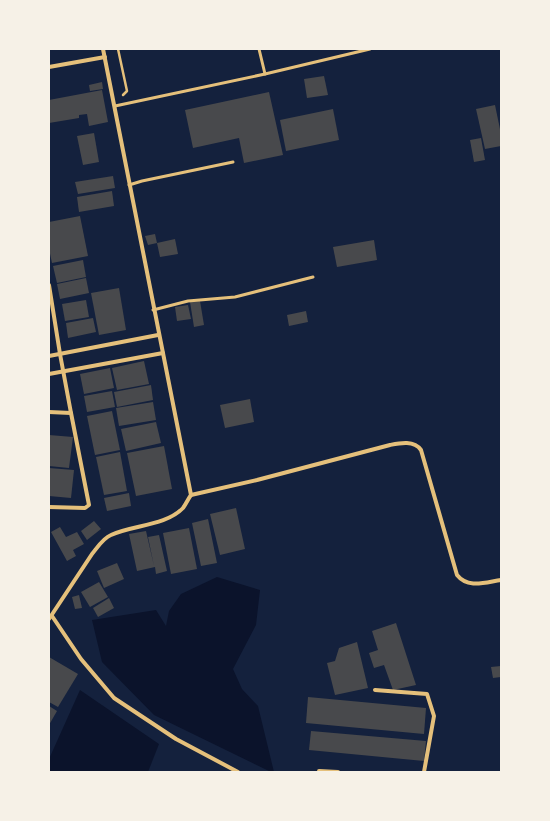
<svg xmlns="http://www.w3.org/2000/svg" width="550" height="821" viewBox="0 0 550 821" font-family="Rubik,sans-serif">
<style>
.water{fill:#0b132b}
.building{fill:#48494c}
.lines{fill:none;stroke-linecap:round;stroke-linejoin:round}
.path{stroke:#e5c07b;stroke-width:2.5}
.service{stroke:#e5c07b;stroke-width:3}
.minor{stroke:#e5c07b;stroke-width:4}
</style>
<rect width="100%" height="100%" fill="#14213d"/>
<g class="water">
<path d="M 217,577 L 260,590 L 256,625 L 233,669 L 242,689 L 258,706 L 274,772 L 271,772 L 154,715 L 102,662 L 92,620 L 156,610 L 166,626 L 169,611 L 181,594 Z"/>
<path d="M 80,690 L 159,744 L 148,772 L 49,772 L 49,759 Z"/>
</g>
<g class="building">
<path d="M 324,76 L 328,95 L 307,98 L 304,79 Z"/>
<path d="M 102,82 L 103,89 L 90,91 L 89,85 Z"/>
<path d="M 102,90 L 108,122 L 89,126 L 87,114 L 79,115 L 79,118 L 49,123 L 49,100 Z"/>
<path d="M 269,92 L 283,155 L 244,163 L 239,138 L 193,148 L 185,110 Z"/>
<path d="M 495,105 L 501,134 L 501,146 L 485,149 L 476,109 Z"/>
<path d="M 333,109 L 339,140 L 286,151 L 280,120 Z"/>
<path d="M 94,133 L 99,162 L 83,165 L 77,136 Z"/>
<path d="M 481,138 L 485,160 L 474,162 L 470,140 Z"/>
<path d="M 113,176 L 115,188 L 78,194 L 75,182 Z"/>
<path d="M 112,191 L 114,206 L 79,212 L 77,197 Z"/>
<path d="M 80,216 L 88,256 L 52,263 L 49,249 L 49,222 Z"/>
<path d="M 155,234 L 157,243 L 148,245 L 145,236 Z"/>
<path d="M 175,239 L 178,254 L 160,257 L 157,243 Z"/>
<path d="M 374,240 L 377,260 L 337,267 L 333,247 Z"/>
<path d="M 83,260 L 86,277 L 57,283 L 53,266 Z"/>
<path d="M 86,278 L 89,293 L 60,299 L 57,284 Z"/>
<path d="M 119,288 L 126,330 L 99,335 L 91,293 Z"/>
<path d="M 86,300 L 89,317 L 65,321 L 62,304 Z"/>
<path d="M 200,301 L 204,325 L 194,327 L 190,302 Z"/>
<path d="M 188,305 L 191,319 L 177,321 L 175,307 Z"/>
<path d="M 306,311 L 308,322 L 289,326 L 287,315 Z"/>
<path d="M 93,318 L 96,332 L 68,338 L 66,323 Z"/>
<path d="M 144,361 L 149,384 L 117,390 L 112,368 Z"/>
<path d="M 110,368 L 114,388 L 84,394 L 80,374 Z"/>
<path d="M 151,385 L 153,400 L 117,407 L 114,392 Z"/>
<path d="M 112,391 L 115,407 L 87,412 L 84,396 Z"/>
<path d="M 250,399 L 254,422 L 225,428 L 220,405 Z"/>
<path d="M 153,402 L 156,420 L 119,426 L 116,408 Z"/>
<path d="M 112,411 L 120,450 L 95,455 L 87,416 Z"/>
<path d="M 156,422 L 161,443 L 126,451 L 121,429 Z"/>
<path d="M 49,435 L 73,437 L 69,468 L 49,466 Z"/>
<path d="M 164,446 L 172,489 L 136,496 L 127,453 Z"/>
<path d="M 120,452 L 127,491 L 104,495 L 96,457 Z"/>
<path d="M 49,468 L 74,470 L 71,498 L 49,496 Z"/>
<path d="M 129,493 L 131,506 L 107,511 L 104,498 Z"/>
<path d="M 236,508 L 245,549 L 220,555 L 210,514 Z"/>
<path d="M 208,519 L 217,563 L 201,566 L 192,523 Z"/>
<path d="M 94,521 L 101,529 L 87,540 L 81,531 Z"/>
<path d="M 60,527 L 66,537 L 77,532 L 84,544 L 73,550 L 76,556 L 67,561 L 51,532 Z"/>
<path d="M 189,528 L 197,569 L 171,574 L 163,533 Z"/>
<path d="M 146,531 L 154,566 L 148,537 L 159,535 L 167,571 L 156,574 L 155,567 L 137,571 L 129,534 Z"/>
<path d="M 117,563 L 124,579 L 104,588 L 97,571 Z"/>
<path d="M 99,582 L 108,597 L 90,607 L 81,592 Z"/>
<path d="M 79,595 L 82,608 L 75,609 L 72,597 Z"/>
<path d="M 109,598 L 114,608 L 98,617 L 93,608 Z"/>
<path d="M 396,623 L 416,685 L 393,690 L 384,665 L 374,668 L 369,653 L 378,650 L 372,631 Z"/>
<path d="M 357,642 L 368,688 L 335,695 L 327,663 L 335,661 L 339,648 Z"/>
<path d="M 49,657 L 78,674 L 58,707 L 49,702 Z"/>
<path d="M 501,666 L 501,677 L 493,678 L 491,667 Z"/>
<path d="M 308,697 L 426,708 L 424,734 L 306,723 Z"/>
<path d="M 49,706 L 57,711 L 49,725 Z"/>
<path d="M 311,731 L 426,741 L 424,761 L 309,750 Z"/>
</g>
<g class="lines">
<path class="path" d="M 118,49 L 127,91 L 123,95"/>
<g class="service">
<path d="M 259,49 L 265,74"/>
<path d="M 115,106 L 265,74 L 370,49"/>
<path d="M 129,185 L 142,181 L 233,162"/>
<path d="M 153,310 L 188,301 L 235,297 L 313,277"/>
</g>
<g class="minor">
<path d="M 49,67 L 105,57"/>
<path d="M 49,285 L 60,354 L 71,413 L 49,412"/>
<path d="M 49,356 L 158,335"/>
<path d="M 49,374 L 163,353"/>
<path d="M 191,495 L 257,480 L 390,445 C 400,443 414,440 421,450 L 457,575 C 468,589 486,582 501,580"/>
<path d="M 49,507 L 85,508 L 89,505 L 71,413"/>
<path d="M 52,616 L 81,659 L 114,698 L 176,739 L 238,772"/>
<path d="M 49,619 L 92,554 C 97,548 103,538 111,535 C 132,525 166,526 183,508 C 186,504 188,499 191,495 L 103,49"/>
<path d="M 375,690 L 427,694 L 434,716 L 424,772"/>
<path d="M 319,771 L 338,772"/>
</g>
</g>
<rect width="550" height="821" fill="none" stroke="#f6f1e7" stroke-width="100"/>
</svg>
